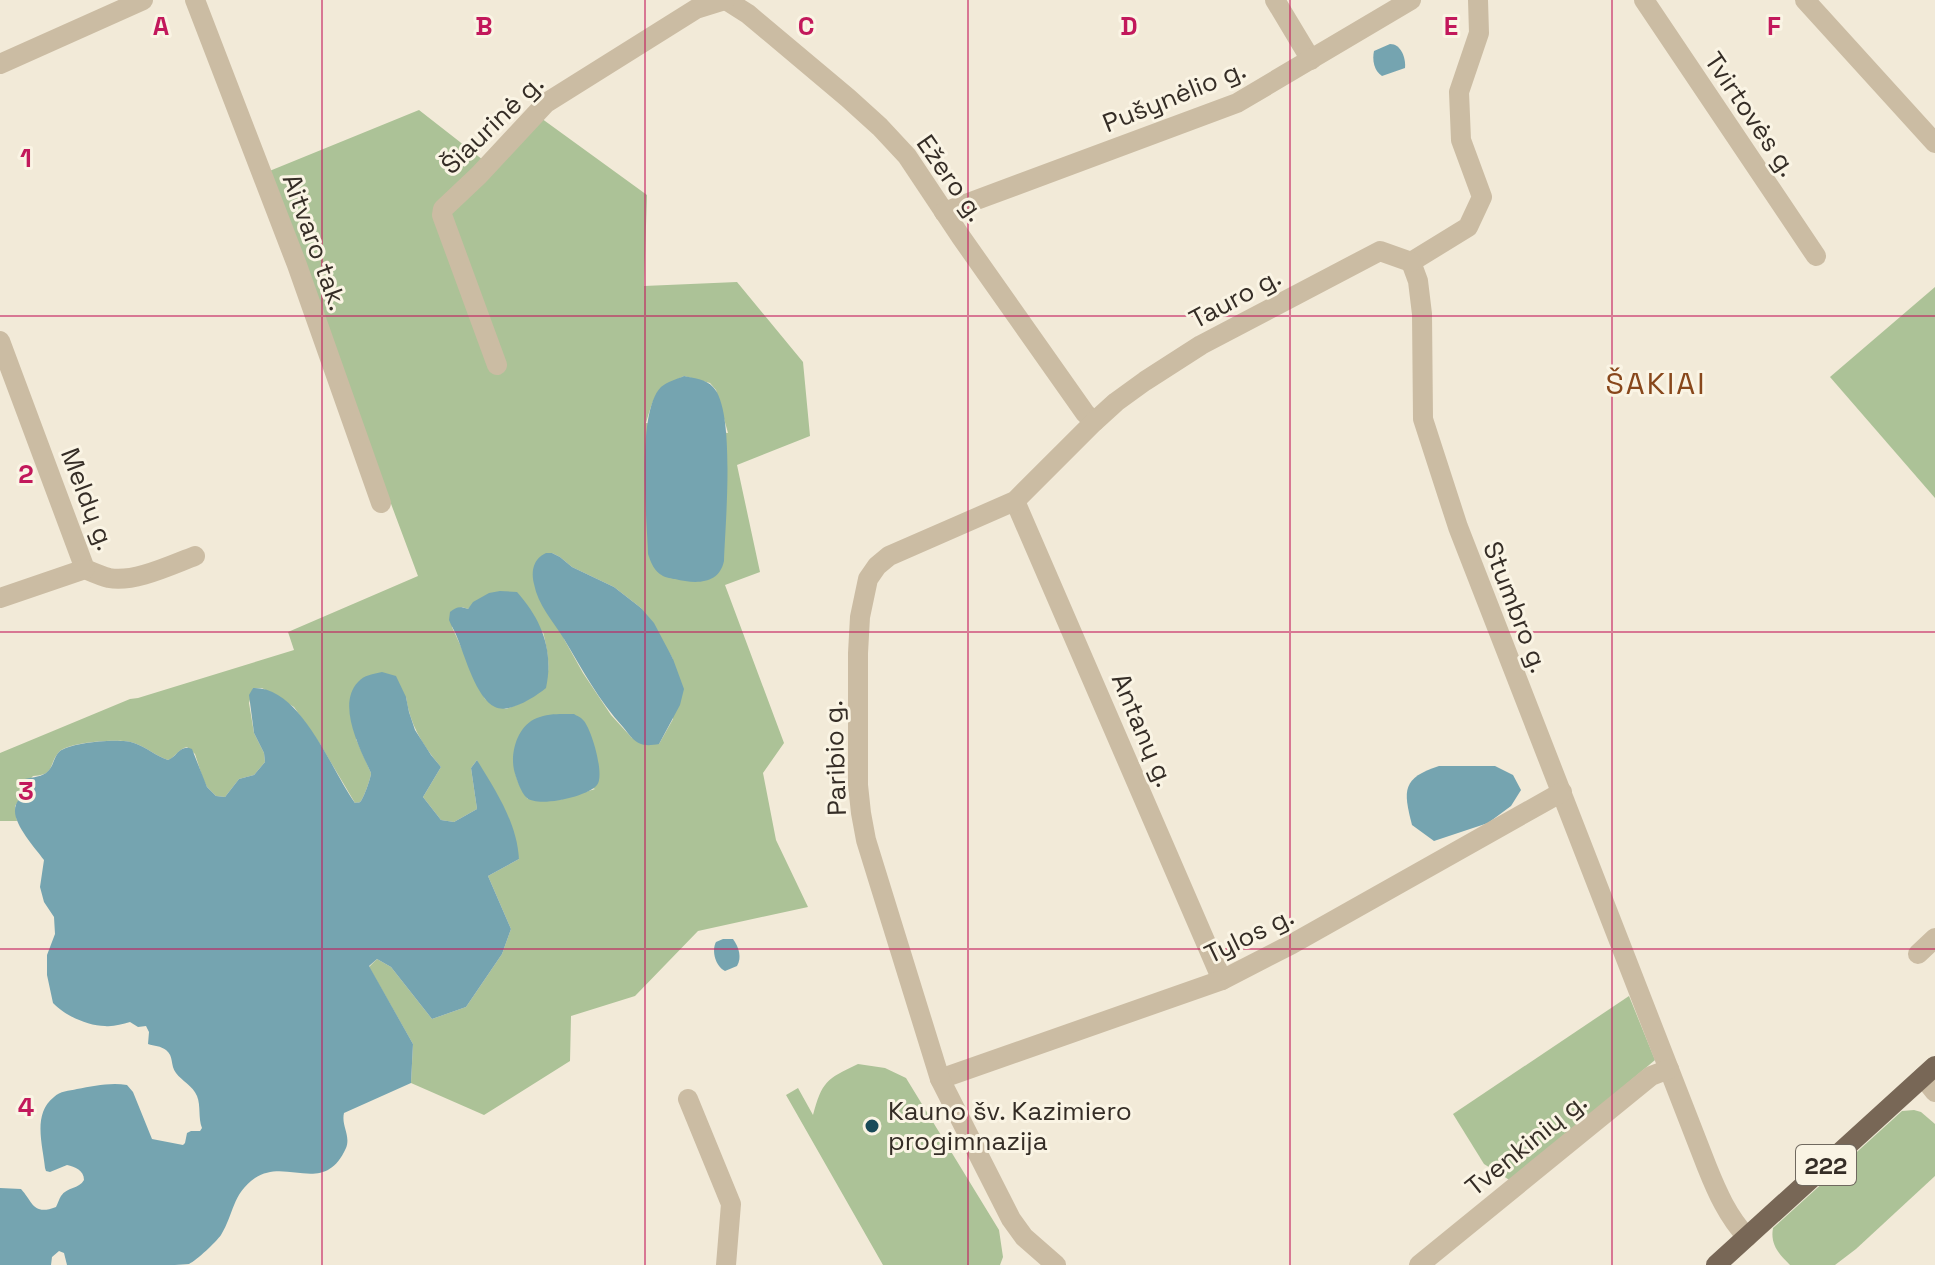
<svg xmlns="http://www.w3.org/2000/svg" width="1935" height="1265" viewBox="0 0 1935 1265" font-family="'Space Grotesk',sans-serif">
<style>
.green{fill:#acc297;fill-rule:evenodd}
.water{fill:#75a4b0}
.lines{fill:none;stroke-linecap:round;stroke-linejoin:round}
.minor{stroke:#cbbca3;stroke-width:20}
.major{stroke:#786756;stroke-width:20}
.grid{fill:none;stroke:#c2185b;stroke-width:2;stroke-opacity:0.55}
.poi-dot{fill:#194a58;stroke:#faf4e4;stroke-width:3}
.labels{text-anchor:middle;dominant-baseline:central;stroke-width:6;stroke-linejoin:round;paint-order:stroke}
.shield{fill:#faf4e4;stroke:#70695f;stroke-width:2}
.shield-label{font-size:24px;font-weight:bold;fill:#352d26}
.street-label{font-size:26px;fill:#352d26;stroke:#faf4e4}
.poi-label{font-size:26px;fill:#352d26;stroke:#faf4e4;text-anchor:start}
.quarter-label{font-size:30px;letter-spacing:2px;fill:#88471b;stroke:#faf4e4}
.grid-label{font-size:26px;text-anchor:middle;font-weight:bold;fill:#c2185b;stroke:#faf4e4;stroke-width:6;stroke-linejoin:round;paint-order:stroke}
</style>
<rect width="100%" height="100%" fill="#f2ead8"/>
<g class="green">
<path d="M 419,110 L 492,167 L 534,113 L 647,195 L 644,286 L 737,282 L 803,362 L 810,436 L 737,465 L 760,572 L 725,585 L 784,743 L 763,773 L 776,840 L 808,907 L 698,931 L 635,996 L 571,1016 L 570,1061 L 484,1115 L 411,1083 L 413,1044 L 369,967 L 377,959 L 391,967 L 432,1019 L 466,1007 L 502,954 L 511,929 L 488,876 L 519,859 L 477,760 L 471,768 L 477,809 L 454,822 L 441,820 L 423,797 L 441,767 C 423,746 410,725 406,697 L 356,739 L 371,773 C 371,778 363,800 360,802 C 359,803 357,802 355,803 L 320,744 L 294,707 L 262,688 L 253,688 L 249,703 L 254,733 L 264,753 L 265,762 L 254,775 L 239,779 L 225,797 L 216,796 L 207,787 L 203,779 L 195,754 L 187,747 C 178,749 176,757 168,760 C 156,756 146,747 134,743 C 120,738 68,742 59,752 C 48,764 56,775 33,776 L 22,788 L 24,793 L 15,806 L 17,821 L 0,821 L 0,753 L 130,699 L 138,698 L 294,650 L 288,632 L 418,576 L 267,172 ZM 684,376 L 710,383 L 716,390 L 728,433 L 646,423 C 655,393 655,390 684,376 ZM 552,553 L 560,557 L 572,567 L 614,587 L 641,608 L 673,659 L 673,719 L 659,744 L 632,738 L 611,715 L 583,673 L 564,639 ZM 471,606 L 543,632 C 554,676 551,694 506,709 L 485,699 L 452,627 L 462,607 L 468,609 ZM 514,756 L 595,789 L 559,800 L 528,799 C 518,786 513,771 514,756 Z"/>
<path d="M 1935,287 L 1935,498 L 1830,377 Z"/>
<path d="M 1629,996 L 1655,1060 L 1511,1181 L 1484,1164 L 1453,1114 Z"/>
<path d="M 858,1064 L 885,1068 L 906,1078 L 999,1230 L 1003,1257 L 1000,1265 L 883,1265 L 786,1095 L 798,1088 L 813,1115 C 822,1082 826,1079 858,1064 Z"/>
<path d="M 1914,1110 L 1921,1112 L 1935,1124 L 1935,1176 L 1856,1249 L 1835,1265 L 1790,1265 C 1779,1254 1770,1245 1773,1228 L 1902,1111 Z"/>
</g>
<g class="water">
<path d="M 1390,44 C 1401,44 1406,58 1405,68 L 1382,76 C 1374,71 1372,60 1374,51 Z"/>
<path d="M 684,376 C 693,378 706,379 713,387 C 736,410 725,526 724,561 C 719,585 695,584 675,579 C 673,579 665,577 663,576 C 654,571 651,563 648,554 C 647,518 636,412 661,387 C 667,382 677,379 684,376 Z"/>
<path d="M 546,553 L 552,553 L 560,557 L 572,567 L 614,587 L 641,608 L 654,623 L 673,659 L 684,689 L 680,705 L 659,744 C 653,745 646,746 641,744 C 633,741 628,733 623,727 C 599,701 582,669 564,639 C 553,621 538,605 534,584 C 531,571 533,559 546,553 Z"/>
<path d="M 500,591 L 517,592 C 542,620 554,651 546,688 C 535,697 509,714 495,707 C 476,698 465,656 457,637 C 455,631 451,626 449,620 L 450,612 C 456,607 460,606 468,609 L 473,602 L 489,593 Z"/>
<path d="M 382,672 L 396,676 L 406,697 L 409,712 L 415,730 L 431,755 L 441,767 L 423,797 L 441,820 L 454,822 L 477,809 L 471,768 L 477,760 C 495,790 517,822 519,859 L 488,876 L 511,929 L 502,954 L 466,1007 L 432,1019 L 391,967 L 377,959 L 369,966 L 413,1044 L 411,1083 L 344,1113 C 341,1126 351,1135 346,1148 C 324,1197 287,1157 255,1178 C 232,1194 234,1214 221,1235 C 216,1242 197,1260 189,1264 C 182,1265 168,1265 159,1265 C 128,1265 97,1265 67,1265 L 64,1253 L 59,1251 L 52,1257 L 51,1265 L 0,1265 L 0,1188 L 21,1189 C 33,1202 33,1216 56,1207 C 58,1203 59,1199 61,1196 C 67,1187 79,1189 84,1180 C 84,1170 75,1167 67,1165 L 50,1172 L 46,1171 L 45,1168 C 43,1146 32,1114 54,1097 C 60,1091 69,1091 77,1089 C 93,1086 111,1082 127,1085 L 133,1092 L 152,1139 L 183,1145 L 185,1143 L 187,1133 L 191,1131 L 200,1131 L 202,1128 C 198,1118 201,1106 197,1096 C 193,1086 182,1081 176,1073 C 170,1065 174,1056 166,1050 C 161,1046 154,1046 148,1044 L 149,1032 L 146,1026 L 138,1027 L 130,1022 C 122,1024 113,1027 105,1026 C 88,1026 64,1015 53,1003 L 47,975 L 47,955 L 55,934 L 54,917 L 44,902 L 40,887 L 44,860 C 35,848 14,825 15,810 C 15,803 20,798 24,793 L 21,785 L 22,780 C 30,777 39,778 46,773 C 54,767 53,758 59,752 C 70,742 121,738 134,743 C 146,747 156,756 168,760 C 178,756 180,744 192,749 L 207,787 L 216,796 L 225,797 L 239,779 L 254,775 L 265,762 L 264,753 L 254,733 L 249,695 L 253,688 C 301,686 331,770 355,803 C 357,802 359,803 360,802 C 363,800 371,778 371,773 C 361,751 336,705 358,682 C 364,675 373,674 382,672 Z"/>
<path d="M 574,714 C 577,716 581,717 584,721 C 592,731 605,775 597,785 C 589,796 539,808 527,798 C 521,793 516,778 514,770 C 510,752 518,725 537,718 C 548,713 562,714 574,714 Z"/>
<path d="M 1439,766 L 1495,766 L 1513,775 L 1521,790 L 1511,806 L 1488,823 L 1434,841 L 1412,825 C 1403,790 1402,778 1439,766 Z"/>
<path d="M 723,939 L 733,939 C 739,947 742,958 737,966 L 725,971 C 716,967 711,951 716,942 Z"/>
</g>
<g class="lines">
<g class="minor">
<path d="M 195,0 L 297,265 L 381,503"/>
<path d="M 726,0 L 748,14 L 848,98 L 880,127 L 907,156 L 961,237 L 1085,413 L 1094,422"/>
<path d="M 1275,0 L 1311,60"/>
<path d="M 1478,0 L 1479,33 L 1459,92 L 1461,140 L 1482,197 L 1468,227 L 1411,262 L 1418,281 L 1422,314 L 1423,419 L 1458,527 L 1707,1167 C 1717,1192 1728,1217 1747,1237"/>
<path d="M 1644,0 L 1816,256"/>
<path d="M 1805,0 L 1935,143"/>
<path d="M 0,64 L 143,0"/>
<path d="M 944,212 L 1237,103 L 1411,0"/>
<path d="M 0,341 L 85,569 C 92,572 101,576 109,578 C 134,583 171,565 195,556"/>
<path d="M 497,365 L 442,215 L 443,209 L 479,175 L 546,103 L 696,9 L 725,0"/>
<path d="M 1015,501 L 1222,980"/>
<path d="M 0,598 L 85,569"/>
<path d="M 1918,954 L 1935,938"/>
<path d="M 1923,1077 L 1935,1092"/>
<path d="M 940,1079 L 1222,980 L 1292,944 L 1562,792"/>
<path d="M 688,1099 L 731,1204 L 726,1265"/>
<path d="M 1056,1265 L 1024,1237 L 1011,1219 L 940,1079 L 866,840 L 861,813 L 858,785 L 858,653 L 860,617 L 868,579 L 877,566 L 889,556 L 1015,501 L 1094,422 L 1116,402 L 1145,381 L 1201,345 L 1380,251 L 1411,262"/>
<path d="M 1419,1265 L 1651,1076 L 1669,1069"/>
</g>
<path class="major" d="M 1716,1265 L 1935,1066"/>
</g>
<path class="grid" d="M 322,0 L 322,1265M 645,0 L 645,1265M 968,0 L 968,1265M 1290,0 L 1290,1265M 1612,0 L 1612,1265M 0,316 L 1935,316M 0,632 L 1935,632M 0,949 L 1935,949"/>
<circle class="poi-dot" cx="872" cy="1126" r="8"/>
<g class="labels">
<rect class="shield" x="1796" y="1145" width="60" height="40" rx="6"/>
<g class="shield-label">
<text x="1826" y="1165">222</text>
</g>
<g class="street-label">
<text transform="translate(1174 96) rotate(-22)">Pušynėlio g.</text>
<text transform="translate(1751 114) rotate(56)">Tvirtovės g.</text>
<text transform="translate(492 124) rotate(-44)">Šiaurinė g.</text>
<text transform="translate(951 178) rotate(55)">Ežero g.</text>
<text transform="translate(315 242) rotate(70)">Aitvaro tak.</text>
<text transform="translate(1235 298) rotate(-28)">Tauro g.</text>
<text transform="translate(88 499) rotate(69)">Meldų g.</text>
<text transform="translate(1516 607) rotate(69)">Stumbro g.</text>
<text transform="translate(1143 730) rotate(67)">Antanų g.</text>
<text transform="translate(835 758) rotate(-92)">Paribio g.</text>
<text transform="translate(1249 935) rotate(-26)">Tylos g.</text>
<text transform="translate(1526 1144) rotate(-39)">Tvenkinių g.</text>
</g>
<g class="poi-label">
<text x="888" y="1111">Kauno šv. Kazimiero<tspan x="888" dy="30">progimnazija</tspan></text>
</g>
<g class="quarter-label">
<text x="1656" y="383">ŠAKIAI</text>
</g>
</g>
<g class="grid-label">
<text x="161" y="35">A</text>
<text x="484" y="35">B</text>
<text x="806" y="35">C</text>
<text x="1129" y="35">D</text>
<text x="1451" y="35">E</text>
<text x="1774" y="35">F</text>
<text x="26" y="167">1</text>
<text x="26" y="483">2</text>
<text x="26" y="800">3</text>
<text x="26" y="1116">4</text>
</g>
</svg>
